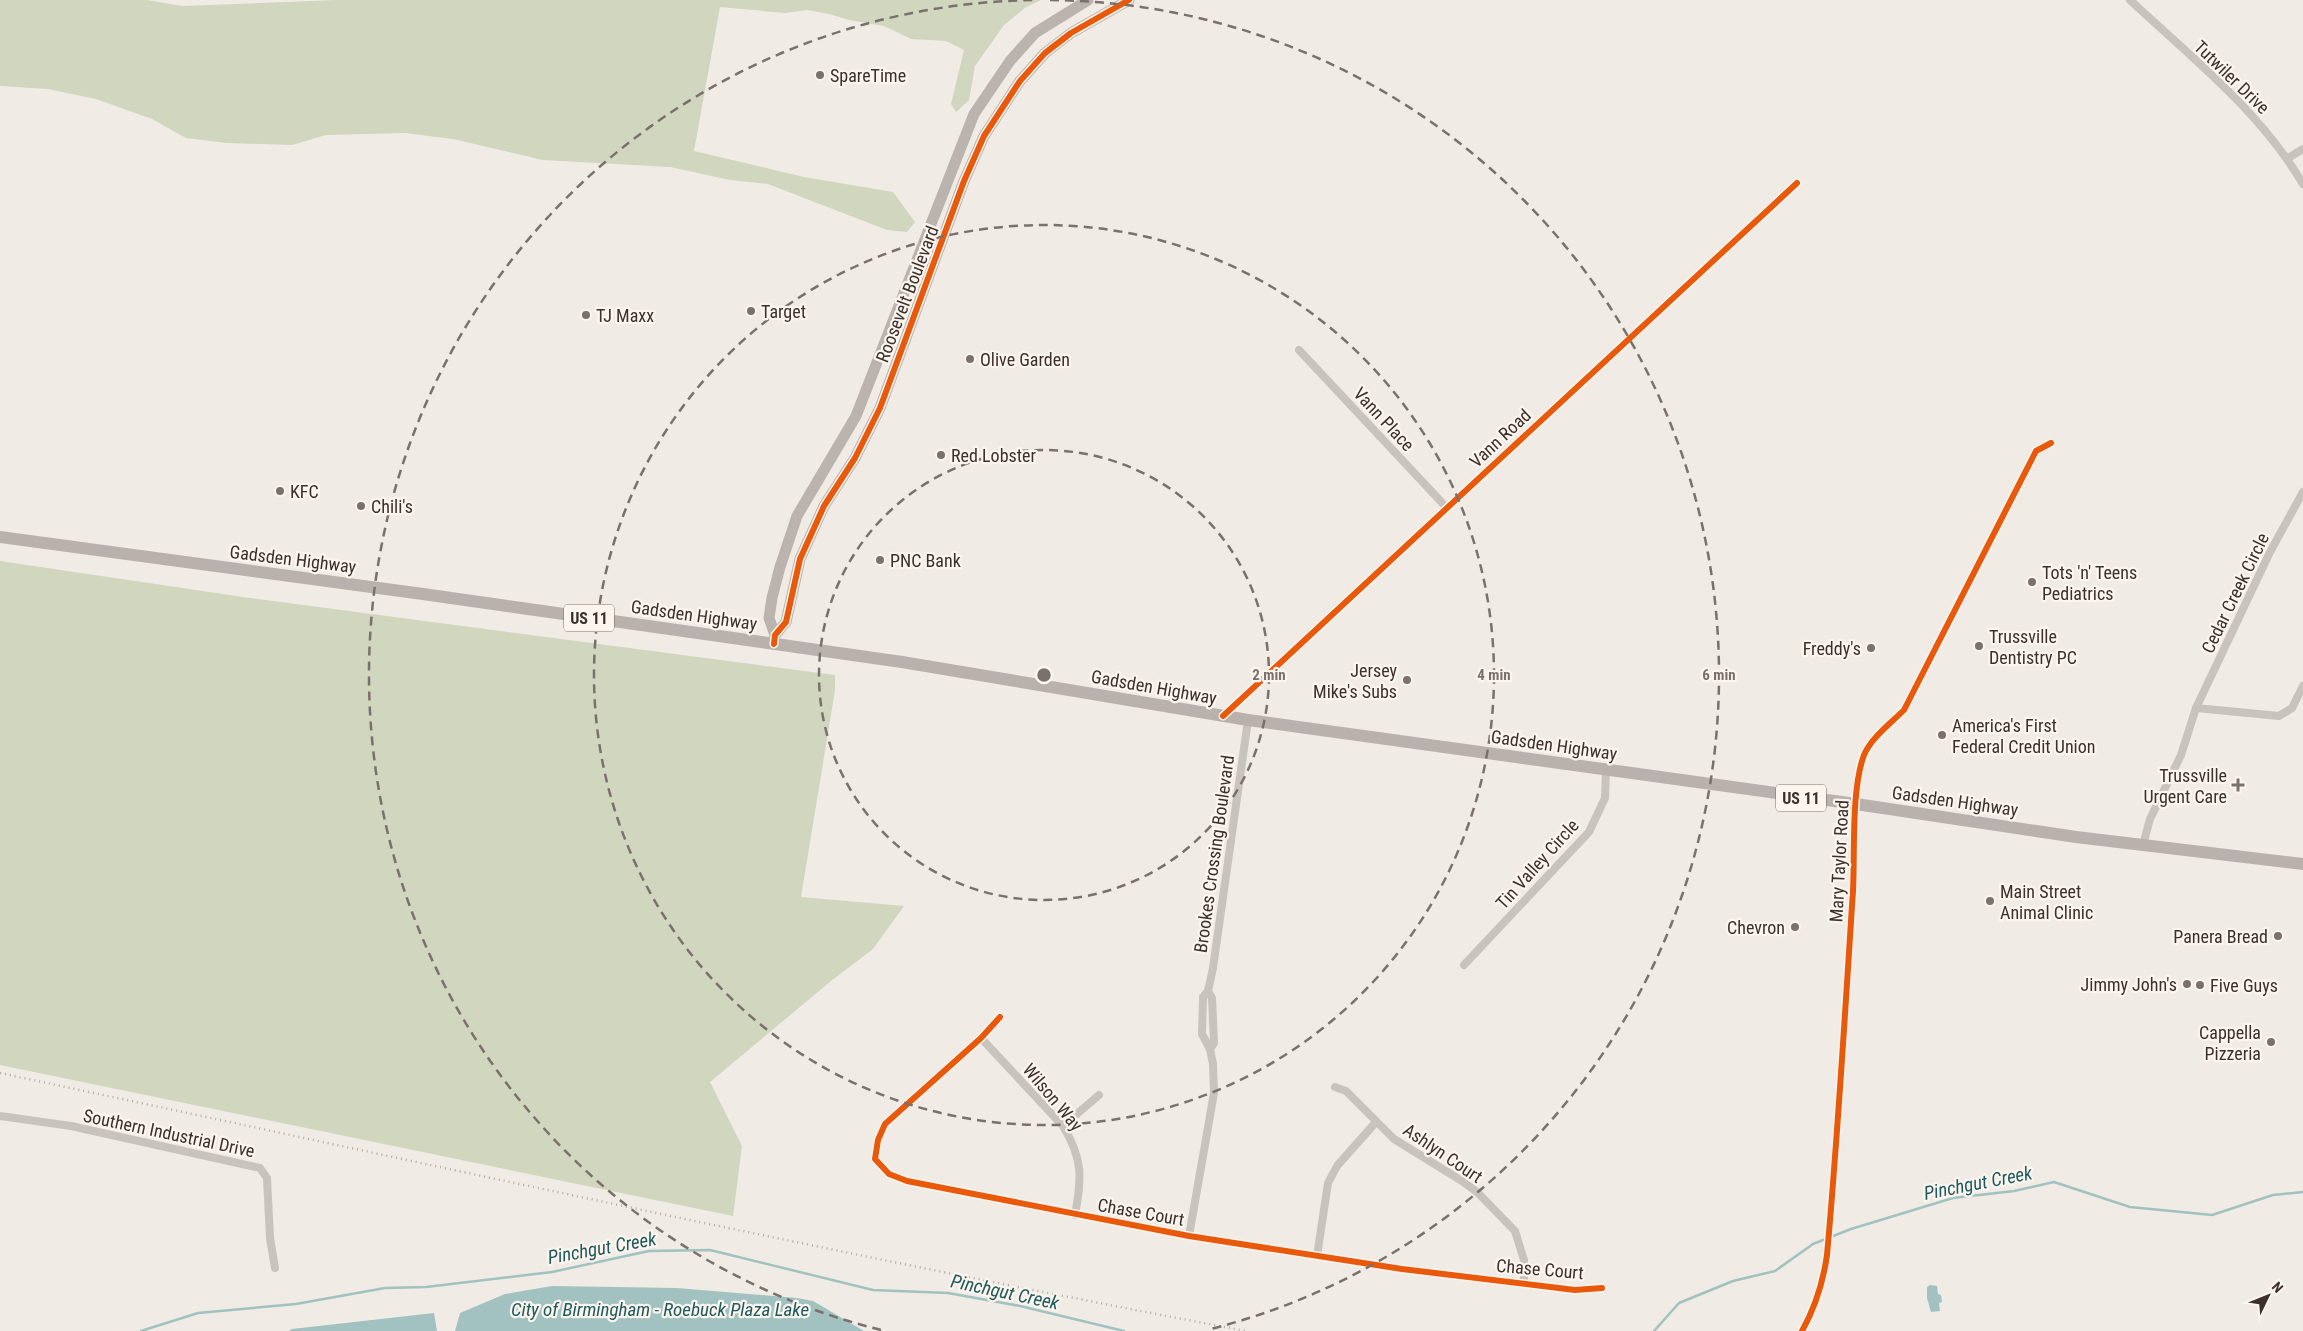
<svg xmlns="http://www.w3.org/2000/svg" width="2303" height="1331" viewBox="0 0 2303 1331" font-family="'Roboto Condensed',sans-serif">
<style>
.green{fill:#d1d6bf}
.water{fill:#a1c2c1}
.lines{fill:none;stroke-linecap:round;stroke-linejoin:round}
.stream{stroke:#a1c2c1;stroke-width:2.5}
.street{stroke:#c9c3be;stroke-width:8}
.secondary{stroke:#bab3ae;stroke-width:11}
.primary{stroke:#b8b1ad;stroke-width:12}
.rail{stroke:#b1aca8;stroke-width:2.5;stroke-dasharray:1 4;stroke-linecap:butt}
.cycleway-casing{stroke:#fbf5ee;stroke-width:9}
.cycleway{stroke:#e8590c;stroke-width:6}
.ring{fill:none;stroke:#7a716c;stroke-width:2.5;stroke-dasharray:9 6}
.poi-dot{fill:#7a716c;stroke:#fbf5ee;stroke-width:2}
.labels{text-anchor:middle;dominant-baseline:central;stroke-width:4.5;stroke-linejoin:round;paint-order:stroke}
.shield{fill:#fbf5ee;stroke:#756b66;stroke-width:1}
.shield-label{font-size:16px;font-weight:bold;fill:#3b302b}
.poi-label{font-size:18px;fill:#3b302b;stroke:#fbf5ee;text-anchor:start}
.street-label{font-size:18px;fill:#3b302b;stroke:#fbf5ee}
.water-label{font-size:19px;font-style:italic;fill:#1f5a5e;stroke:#fbf5ee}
.centre{fill:#7a716c;stroke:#fbf5ee;stroke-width:2.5}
.ring-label{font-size:15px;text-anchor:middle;font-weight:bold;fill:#7a716c;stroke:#fbf5ee;stroke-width:4.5;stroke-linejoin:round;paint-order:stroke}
</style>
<rect width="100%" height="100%" fill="#f0ebe5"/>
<g class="green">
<path d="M 0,0 L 147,0 L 182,6 L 337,0 L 1041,0 L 1026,7 L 1004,25 L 975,66 L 969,100 L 956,112 L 951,104 L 964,50 L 946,41 L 911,39 L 884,26 L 849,20 L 829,14 L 807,10 L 785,13 L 720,7 L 694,151 L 804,177 L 893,192 L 915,222 L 907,232 L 887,230 L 768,184 L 730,180 L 670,167 L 543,160 L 453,139 L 405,133 L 326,135 L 292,145 L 227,143 L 186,138 L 152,119 L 96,99 L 48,89 L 0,86 Z"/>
<path d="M 0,561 L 243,597 L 835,675 L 835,690 L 801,897 L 904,906 L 873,949 L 831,981 L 710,1082 L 742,1146 L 733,1216 L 0,1065 Z"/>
</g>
<g class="water">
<path d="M 1930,1285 L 1937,1286 L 1938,1294 L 1941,1295 L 1942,1302 L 1939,1303 L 1940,1311 L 1931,1312 L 1927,1298 L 1927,1287 Z"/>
<path d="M 552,1286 L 677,1288 L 797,1298 L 813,1301 L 864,1331 L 455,1331 L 460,1313 L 505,1294 Z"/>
<path d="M 434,1313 L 437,1331 L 289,1331 L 292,1329 Z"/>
</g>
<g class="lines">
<g class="stream">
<path d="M 141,1331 L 198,1313 L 296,1304 L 385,1288 L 426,1287 L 552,1272 L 649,1251 L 710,1250 L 873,1290 L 948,1293 L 1020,1306 L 1124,1331"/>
<path d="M 1654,1331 L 1679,1303 L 1733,1281 L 1775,1271 L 1813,1244 L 1851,1229 L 1953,1198 L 2014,1191 L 2054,1182 L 2130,1207 L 2212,1215 L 2273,1195 L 2303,1192"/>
</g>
<g class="street">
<path d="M 2130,0 C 2191,57 2260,111 2303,184"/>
<path d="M 2288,158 L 2303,149"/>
<path d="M 1299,350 L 1447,508"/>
<path d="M 2303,492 L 2270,552 L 2196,708 L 2279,716 L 2292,708 L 2303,686"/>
<path d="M 1223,716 L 1797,183"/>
<path d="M 2143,845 L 2150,819 L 2181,755 L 2196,708"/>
<path d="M 1464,965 L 1589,832 L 1605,798 L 1606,770"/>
<path d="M 1208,991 L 1212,998 L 1214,1043 L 1210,1049"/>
<path d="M 1000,1017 L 981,1038 L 885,1124 L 878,1140 L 875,1159 L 889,1174 L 907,1181 L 1189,1236 L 1402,1269 L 1575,1290 L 1602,1288"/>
<path d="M 981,1038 L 1063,1126 C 1083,1159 1082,1178 1075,1215"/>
<path d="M 1335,1087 L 1346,1091 L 1394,1139 L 1462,1181 L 1477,1192 L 1515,1231 L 1524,1260 L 1524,1283"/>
<path d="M 0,1116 L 71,1126 L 260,1168 L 267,1178 L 270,1238 L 275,1268"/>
<path d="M 1063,1126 L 1099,1095"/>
<path d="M 1189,1236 L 1214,1093 L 1213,1064 L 1210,1049 L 1202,1034 L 1203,997 L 1208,991 L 1213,968 L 1248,720"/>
<path d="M 1317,1256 L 1328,1183 L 1337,1166 L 1376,1122"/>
<path d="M 1802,1331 C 1816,1306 1823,1283 1827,1255 C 1838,1134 1845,1012 1853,891 C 1855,852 1851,790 1864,755 C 1871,738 1891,723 1904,710 L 2036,451 L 2051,443"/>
</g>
<g class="secondary">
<path d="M 775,635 L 769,618 L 772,598 L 780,567 L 797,516 L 856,416 L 974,114 L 1010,61 L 1035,33 L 1088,0"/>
<path d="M 774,644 L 775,635 L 786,622 L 800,559 L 824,506 L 855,458 L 880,408 L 964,181 L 984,136 L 1020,81 L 1045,53 L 1071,33 L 1129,0"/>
</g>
<path class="primary" d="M 0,537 L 423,594 L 902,662 L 1248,720 L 1856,804 L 2076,837 L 2303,864"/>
<path class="rail" d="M 0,1073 C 415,1161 829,1253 1246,1331"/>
<g class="cycleway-casing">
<g id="cycleway">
<path d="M 774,644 L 775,635 L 786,622 L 800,559 L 824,506 L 855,458 L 880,408 L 964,181 L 984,136 L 1020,81 L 1045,53 L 1071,33 L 1129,0"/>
<path d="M 1223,716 L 1797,183"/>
<path d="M 1000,1017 L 981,1038 L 885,1124 L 878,1140 L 875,1159 L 889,1174 L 907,1181 L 1189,1236 L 1402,1269 L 1575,1290 L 1602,1288"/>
<path d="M 1802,1331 C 1816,1306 1823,1283 1827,1255 C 1838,1134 1845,1012 1853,891 C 1855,852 1851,790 1864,755 C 1871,738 1891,723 1904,710 L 2036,451 L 2051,443"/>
</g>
</g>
<use href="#cycleway" class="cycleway"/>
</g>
<g class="ring">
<circle cx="1044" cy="675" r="225"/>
<circle cx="1044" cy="675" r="450"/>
<path d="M881 1330A675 675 0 0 1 1038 0M1050 0A675 675 0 0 1 1207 1330"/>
</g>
<g class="poi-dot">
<circle cx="820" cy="75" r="5"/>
<circle cx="751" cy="311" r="5"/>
<circle cx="586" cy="315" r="5"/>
<circle cx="970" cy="359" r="5"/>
<circle cx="941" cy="455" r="5"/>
<circle cx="280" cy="491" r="5"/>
<circle cx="361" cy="506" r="5"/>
<circle cx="880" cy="560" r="5"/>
<circle cx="2032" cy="582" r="5"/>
<circle cx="1979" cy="646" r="5"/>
<circle cx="1871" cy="648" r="5"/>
<circle cx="1407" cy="680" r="5"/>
<circle cx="1942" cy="735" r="5"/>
<path d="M2235.5 777.5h5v5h5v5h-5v5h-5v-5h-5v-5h5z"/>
<circle cx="1990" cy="901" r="5"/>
<circle cx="1795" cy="927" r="5"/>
<circle cx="2278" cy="936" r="5"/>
<circle cx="2187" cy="984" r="5"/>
<circle cx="2200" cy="985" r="5"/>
<circle cx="2271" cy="1042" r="5"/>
</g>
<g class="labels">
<g class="shield">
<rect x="564" y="604.5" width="50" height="27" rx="4"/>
<rect x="1776" y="784.5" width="50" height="27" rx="4"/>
</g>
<g class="shield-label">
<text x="589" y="618">US 11</text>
<text x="1801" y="798">US 11</text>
</g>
<g class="poi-label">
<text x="830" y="75">SpareTime</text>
<text x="761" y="311">Target</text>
<text x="596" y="315">TJ Maxx</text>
<text x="980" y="359">Olive Garden</text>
<text x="951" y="455">Red Lobster</text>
<text x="290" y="491">KFC</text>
<text x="371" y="506">Chili's</text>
<text x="890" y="560">PNC Bank</text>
<text x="2042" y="572">Tots 'n' Teens<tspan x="2042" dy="21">Pediatrics</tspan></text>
<text x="1989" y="636">Trussville<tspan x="1989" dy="21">Dentistry PC</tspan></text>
<text x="1861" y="648" text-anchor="end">Freddy's</text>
<text x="1397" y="670" text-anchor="end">Jersey<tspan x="1397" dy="21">Mike's Subs</tspan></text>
<text x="1952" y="725">America's First<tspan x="1952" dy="21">Federal Credit Union</tspan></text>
<text x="2227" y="775" text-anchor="end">Trussville<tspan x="2227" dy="21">Urgent Care</tspan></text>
<text x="2000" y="891">Main Street<tspan x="2000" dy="21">Animal Clinic</tspan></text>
<text x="1785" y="927" text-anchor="end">Chevron</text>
<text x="2268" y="936" text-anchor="end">Panera Bread</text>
<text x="2177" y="984" text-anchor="end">Jimmy John's</text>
<text x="2210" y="985">Five Guys</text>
<text x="2261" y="1032" text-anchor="end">Cappella<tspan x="2261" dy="21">Pizzeria</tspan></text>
</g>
<g class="street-label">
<text transform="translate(2232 77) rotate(44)">Tutwiler Drive</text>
<text transform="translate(907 294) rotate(-69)">Roosevelt Boulevard</text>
<text transform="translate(1384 419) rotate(47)">Vann Place</text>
<text transform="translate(1500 438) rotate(-43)">Vann Road</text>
<text transform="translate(293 559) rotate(7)">Gadsden Highway</text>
<text transform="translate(2235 593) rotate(-64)">Cedar Creek Circle</text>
<text transform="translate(694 615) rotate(8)">Gadsden Highway</text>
<text transform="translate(1154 687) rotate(10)">Gadsden Highway</text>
<text transform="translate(1554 745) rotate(8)">Gadsden Highway</text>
<text transform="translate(1955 801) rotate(8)">Gadsden Highway</text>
<text transform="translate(1214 854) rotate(-82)">Brookes Crossing Boulevard</text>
<text transform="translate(1839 861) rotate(-87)">Mary Taylor Road</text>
<text transform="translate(1537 864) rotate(-48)">Tin Valley Circle</text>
<text transform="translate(1053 1097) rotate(50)">Wilson Way</text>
<text transform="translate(169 1133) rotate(12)">Southern Industrial Drive</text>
<text transform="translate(1443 1153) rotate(34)">Ashlyn Court</text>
<text transform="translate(1141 1212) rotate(10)">Chase Court</text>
<text transform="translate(1540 1269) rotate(5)">Chase Court</text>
</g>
<g class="water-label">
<text transform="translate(1978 1183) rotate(-11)">Pinchgut Creek</text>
<text transform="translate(602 1248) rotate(-10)">Pinchgut Creek</text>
<text transform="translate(1005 1292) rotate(12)">Pinchgut Creek</text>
<text x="660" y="1309">City of Birmingham - Roebuck Plaza Lake</text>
</g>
</g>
<circle cx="1044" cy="675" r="8" class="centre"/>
<g class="ring-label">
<text x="1269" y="680">2 min</text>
<text x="1494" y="680">4 min</text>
<text x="1719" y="680">6 min</text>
</g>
<g transform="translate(2268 1296) rotate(47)" stroke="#fbf5ee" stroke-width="4" paint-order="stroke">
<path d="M0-4L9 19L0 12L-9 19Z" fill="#3b302b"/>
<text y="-8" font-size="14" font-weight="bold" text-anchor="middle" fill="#3b302b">N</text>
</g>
</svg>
